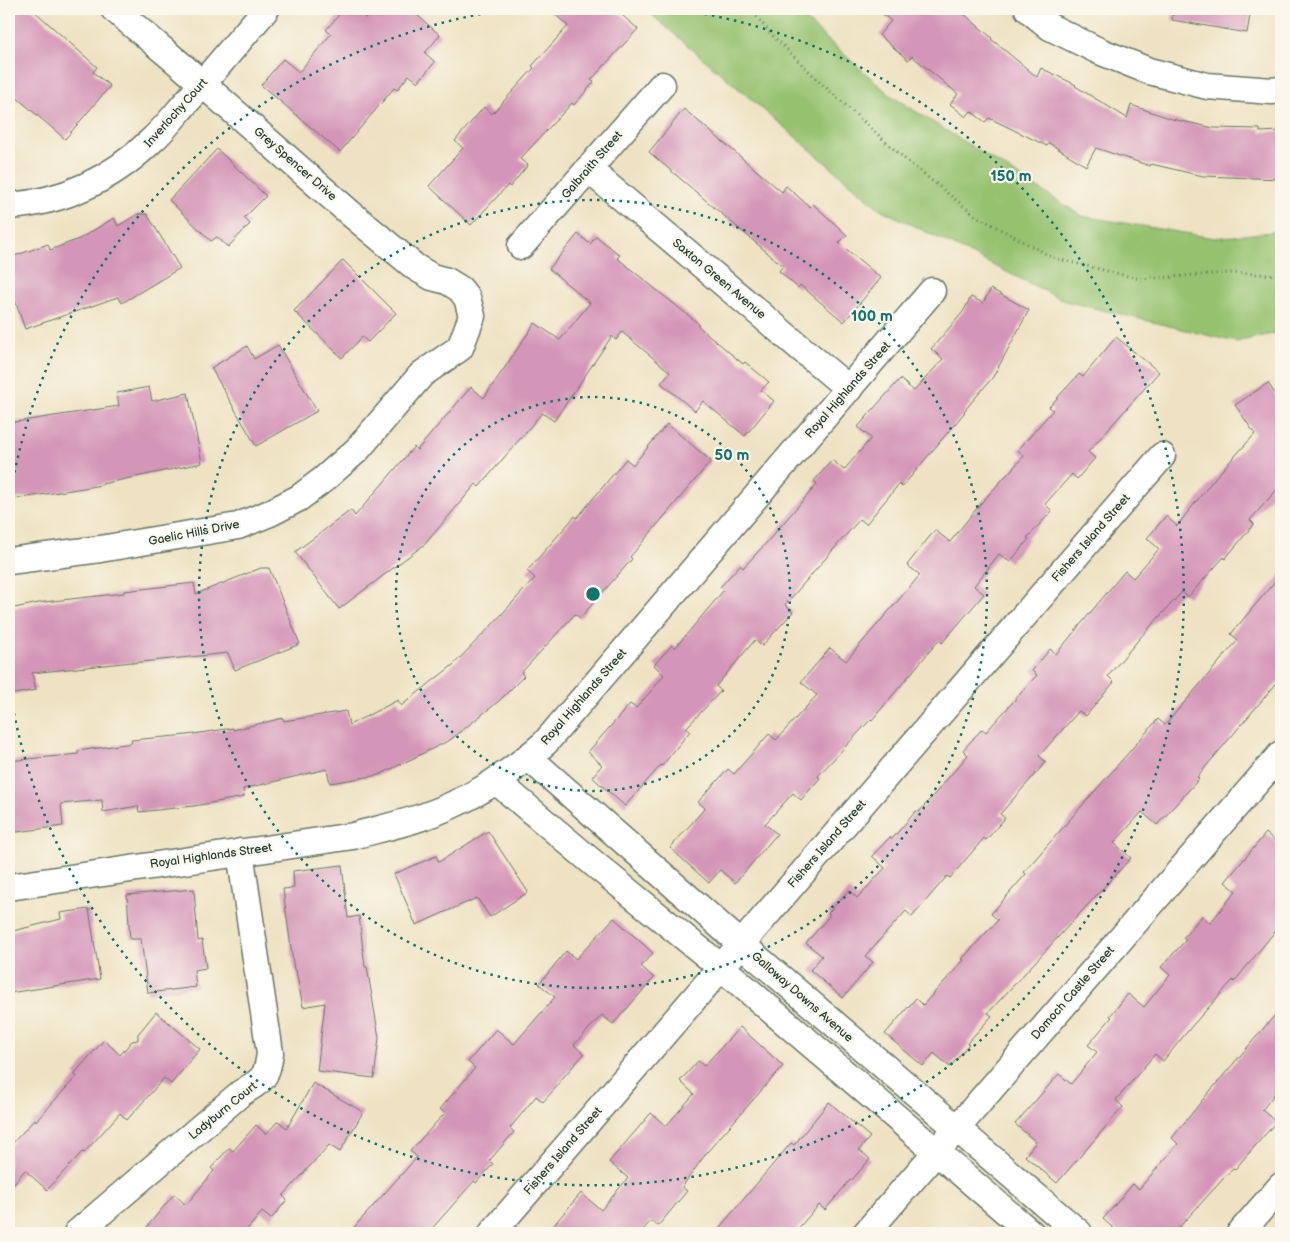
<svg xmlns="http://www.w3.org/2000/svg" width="1290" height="1242" viewBox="0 0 1290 1242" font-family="'Balsamiq Sans',sans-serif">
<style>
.green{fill:#96c270;stroke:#5a8052}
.building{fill:#d496b8}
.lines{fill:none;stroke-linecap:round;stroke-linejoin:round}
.street-casing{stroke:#677766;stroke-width:29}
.path{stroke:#677766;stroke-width:3;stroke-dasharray:1 4;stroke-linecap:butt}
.street{stroke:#fff;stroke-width:26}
.ring{fill:none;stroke:#0f766e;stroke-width:2.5;stroke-dasharray:2.5 5}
.labels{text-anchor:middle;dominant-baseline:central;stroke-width:4.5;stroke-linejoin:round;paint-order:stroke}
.street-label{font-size:12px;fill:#1f3d34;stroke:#fbf7ec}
.centre{fill:#0f766e;stroke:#fbf7ec;stroke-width:2.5}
.ring-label{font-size:15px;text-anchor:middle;font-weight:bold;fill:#0f766e;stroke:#fbf7ec;stroke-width:4.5;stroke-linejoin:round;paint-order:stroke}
</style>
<rect width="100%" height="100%" fill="#fbf7ec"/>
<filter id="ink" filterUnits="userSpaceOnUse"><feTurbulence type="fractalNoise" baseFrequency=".02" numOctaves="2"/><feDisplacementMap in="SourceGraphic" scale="10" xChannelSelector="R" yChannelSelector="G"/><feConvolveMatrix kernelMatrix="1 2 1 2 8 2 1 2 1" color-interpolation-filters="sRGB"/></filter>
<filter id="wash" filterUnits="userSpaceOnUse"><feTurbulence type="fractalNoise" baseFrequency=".0096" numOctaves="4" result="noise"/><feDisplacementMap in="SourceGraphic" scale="20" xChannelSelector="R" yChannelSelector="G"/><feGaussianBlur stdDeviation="1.12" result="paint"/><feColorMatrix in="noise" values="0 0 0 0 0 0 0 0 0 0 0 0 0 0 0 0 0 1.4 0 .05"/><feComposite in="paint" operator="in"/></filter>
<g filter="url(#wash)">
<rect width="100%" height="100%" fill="#eee2c2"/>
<path class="green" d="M 645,9 L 793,9 L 890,95 L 1082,216 L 1214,238 L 1281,231 L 1281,332 L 1236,342 L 1065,301 L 880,209 Z"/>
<g id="blocks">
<g class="building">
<path d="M 9,9 L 32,9 L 97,67 L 93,72 L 110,86 L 65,139 L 9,91 Z"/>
<path d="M 344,9 L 355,9 L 365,18 L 373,9 L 410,9 L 440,35 L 425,53 L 435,62 L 418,82 L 409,75 L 397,90 L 394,88 L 340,152 L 261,85 L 283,59 L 299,72 L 331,34 L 326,30 Z"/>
<path d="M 549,9 L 615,9 L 638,29 L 591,80 L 594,82 L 574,105 L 572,103 L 520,159 L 528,165 L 510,187 L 508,185 L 471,225 L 429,186 L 463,148 L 455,141 L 484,107 L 492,114 L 534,68 L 532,66 L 568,26 Z"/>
<path d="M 877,9 L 958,9 L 992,38 L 991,39 L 1037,77 L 1041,68 L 1076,85 L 1075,86 L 1127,118 L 1131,105 L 1172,119 L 1214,128 L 1260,129 L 1260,132 L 1281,131 L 1281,179 L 1203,176 L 1151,164 L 1150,166 L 1096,148 L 1086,166 L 1049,143 L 1047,146 L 989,118 L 985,122 L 971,111 L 966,117 L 950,104 L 958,94 L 912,56 L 908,60 L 879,35 L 891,21 Z"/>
<path d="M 1173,9 L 1251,9 L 1247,33 L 1172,20 Z"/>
<path d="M 684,109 L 782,192 L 786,186 L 810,207 L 813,204 L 847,235 L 839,243 L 881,278 L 844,322 L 800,285 L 798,288 L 779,271 L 783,266 L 649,152 Z"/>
<path d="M 217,149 L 266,196 L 244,218 L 250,224 L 228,247 L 217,237 L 211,241 L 169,200 Z"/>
<path d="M 138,214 L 147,214 L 180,268 L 122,303 L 118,297 L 25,329 L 9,283 L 9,258 L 48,244 L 50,250 L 79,239 L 114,218 L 118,226 Z"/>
<path d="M 578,234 L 590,244 L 596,236 L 620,255 L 617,258 L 699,324 L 698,326 L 743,364 L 745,362 L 769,382 L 761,390 L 774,401 L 745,436 L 703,401 L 695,411 L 661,383 L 670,372 L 622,332 L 616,340 L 612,336 L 554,421 L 542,413 L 479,487 L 476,484 L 425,544 L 339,609 L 295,552 L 351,510 L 355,516 L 414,447 L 417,450 L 471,387 L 484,398 L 535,323 L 560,340 L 590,303 L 549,269 Z"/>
<path d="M 343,260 L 396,313 L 368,342 L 362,337 L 342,358 L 294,311 Z"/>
<path d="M 991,289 L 1029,310 L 993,377 L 964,411 L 965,412 L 902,487 L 899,484 L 866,524 L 860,519 L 785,605 L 793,612 L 762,646 L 755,640 L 716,686 L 721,691 L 686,728 L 690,731 L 662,766 L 661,765 L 625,806 L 592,777 L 602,765 L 588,752 L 630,704 L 636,708 L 652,690 L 664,675 L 654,665 L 672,645 L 675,648 L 724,590 L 720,587 L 740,565 L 743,568 L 768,541 L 817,484 L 814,481 L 832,460 L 844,470 L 871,438 L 858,427 L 876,406 L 900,379 L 914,391 L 943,359 L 931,349 L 963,312 L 971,297 L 983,303 Z"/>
<path d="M 1116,337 L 1159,372 L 1088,452 L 1095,458 L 1077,479 L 1072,474 L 1045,504 L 1052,511 L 1027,538 L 1029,539 L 1010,562 L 999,554 L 974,586 L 984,594 L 942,643 L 939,640 L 872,720 L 871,719 L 818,776 L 820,778 L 801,800 L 793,793 L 765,824 L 777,834 L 735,883 L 720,870 L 709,883 L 670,848 L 705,808 L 698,802 L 728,769 L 734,774 L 769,734 L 776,740 L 817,695 L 801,682 L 830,648 L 846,661 L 920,575 L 907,565 L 935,530 L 950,542 L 981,503 L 1024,456 L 1018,450 L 1053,410 L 1049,407 L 1079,374 L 1083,377 Z"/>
<path d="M 278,345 L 317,411 L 256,446 L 211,368 L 247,346 L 254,359 Z"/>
<path d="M 1268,383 L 1281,403 L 1281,485 L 1250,520 L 1254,524 L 1225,559 L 1224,557 L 1188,597 L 1182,592 L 1139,639 L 1108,676 L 1114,682 L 1086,716 L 1079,711 L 1039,756 L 1046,762 L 1000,814 L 1005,818 L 986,840 L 984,838 L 950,878 L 947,876 L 912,917 L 906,911 L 865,956 L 873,962 L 843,998 L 810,970 L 822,956 L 806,943 L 830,915 L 828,913 L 849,890 L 857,898 L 885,868 L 872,856 L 890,837 L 892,839 L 916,811 L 919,812 L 968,755 L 963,750 L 982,729 L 986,732 L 1037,675 L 1032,671 L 1050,649 L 1056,654 L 1125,571 L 1133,578 L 1159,549 L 1147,538 L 1166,516 L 1177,526 L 1214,479 L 1255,434 L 1235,405 Z"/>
<path d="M 149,387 L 152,401 L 188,393 L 202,463 L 102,484 L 102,485 L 9,500 L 9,423 L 119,406 L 117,393 Z"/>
<path d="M 667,424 L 711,461 L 630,557 L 632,559 L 580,618 L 575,614 L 521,673 L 524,676 L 499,701 L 450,740 L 379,775 L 330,783 L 327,769 L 243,789 L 244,797 L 194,806 L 139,812 L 138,806 L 103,812 L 102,800 L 61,804 L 63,826 L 9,833 L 9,761 L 78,754 L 78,751 L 132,743 L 131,740 L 187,735 L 233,728 L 233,730 L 283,718 L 284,721 L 346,711 L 349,725 L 398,700 L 401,706 L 453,665 L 492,625 L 535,578 L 527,571 L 575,516 L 577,518 L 626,459 L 633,465 Z"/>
<path d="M 261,568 L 269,568 L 300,644 L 235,670 L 228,653 L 132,663 L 132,662 L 32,673 L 36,690 L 9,695 L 9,609 L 44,602 L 124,593 L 124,591 L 194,583 L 196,594 Z"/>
<path d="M 1281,574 L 1281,678 L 1197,777 L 1199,779 L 1157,825 L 1142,812 L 1114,843 L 1131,858 L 988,1013 L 992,1016 L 967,1043 L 969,1044 L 950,1067 L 934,1053 L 923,1066 L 885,1034 L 916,998 L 923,1005 L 964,960 L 962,959 L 998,920 L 991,914 L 1026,874 L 1024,872 L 1158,719 L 1165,725 L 1238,640 L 1231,634 Z"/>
<path d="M 488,831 L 528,892 L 490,917 L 477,898 L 416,925 L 394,874 L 436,856 L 439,862 Z"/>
<path d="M 1266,833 L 1281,846 L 1281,924 L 1234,982 L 1233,980 L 1192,1026 L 1163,1061 L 1155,1054 L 1116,1100 L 1123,1107 L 1057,1183 L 1025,1156 L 1036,1142 L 1015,1124 L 1059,1074 L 1071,1084 L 1097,1052 L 1088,1045 L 1112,1017 L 1110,1016 L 1128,994 L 1144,1007 L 1170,975 L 1161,967 L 1186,940 L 1183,938 L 1202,916 L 1210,923 L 1236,891 L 1225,882 Z"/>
<path d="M 342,865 L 348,918 L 359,916 L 365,967 L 367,967 L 379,1038 L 374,1078 L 317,1071 L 325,1003 L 303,1007 L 296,970 L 294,970 L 283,889 L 294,888 L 293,871 Z"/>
<path d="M 194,889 L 198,941 L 202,940 L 206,968 L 194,970 L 196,987 L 148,993 L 141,939 L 130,939 L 127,895 Z"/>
<path d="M 89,909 L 100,979 L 9,993 L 9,932 L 61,919 L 60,913 Z"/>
<path d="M 614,918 L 653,953 L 641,966 L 654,978 L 613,1024 L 602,1015 L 574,1045 L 584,1054 L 559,1082 L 560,1083 L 543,1102 L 536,1096 L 510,1128 L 514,1132 L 489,1161 L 493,1164 L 476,1183 L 474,1181 L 428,1233 L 349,1233 L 417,1157 L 410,1151 L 445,1113 L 440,1109 L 475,1068 L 468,1062 L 496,1029 L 514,1044 L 555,997 L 539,984 L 566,951 L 576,959 Z"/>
<path d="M 1281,1008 L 1281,1086 L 1262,1110 L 1276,1122 L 1235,1169 L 1233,1168 L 1174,1233 L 1119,1233 L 1103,1219 L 1133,1184 L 1139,1189 L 1178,1144 L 1172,1138 L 1205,1097 Z"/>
<path d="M 156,1012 L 200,1049 L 171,1084 L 164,1078 L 127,1120 L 120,1113 L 84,1153 L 82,1152 L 47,1190 L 25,1170 L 9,1189 L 9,1147 L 35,1119 L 36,1121 L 77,1076 L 74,1074 L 104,1040 L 120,1055 L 132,1041 L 138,1040 L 138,1034 Z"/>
<path d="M 740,1027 L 783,1066 L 707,1152 L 682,1187 L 687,1191 L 658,1226 L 651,1221 L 640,1233 L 547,1233 L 581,1193 L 601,1210 L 628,1178 L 609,1162 L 651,1113 L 666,1126 L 694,1094 L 680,1081 L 698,1061 L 704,1066 Z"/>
<path d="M 313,1083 L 363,1112 L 340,1152 L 329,1145 L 283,1196 L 287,1200 L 271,1219 L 262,1212 L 244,1233 L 142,1233 L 174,1194 L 186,1205 L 214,1171 L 211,1168 L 229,1148 L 233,1151 L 256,1125 L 266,1134 L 278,1121 L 287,1128 Z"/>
<path d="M 829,1102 L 870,1137 L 859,1150 L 870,1159 L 851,1181 L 850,1180 L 825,1210 L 819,1205 L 794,1233 L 715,1233 L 791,1143 L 794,1145 Z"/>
</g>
</g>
</g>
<g filter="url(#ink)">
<use href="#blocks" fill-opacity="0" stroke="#677766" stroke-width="1"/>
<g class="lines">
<g class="street-casing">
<g id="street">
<path d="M 1028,9 L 1050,27 L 1099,51 L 1149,71 L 1207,86 L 1272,91 L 1281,90"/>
<path d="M 588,169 L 849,389"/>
<path d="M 9,206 C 63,202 112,179 151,141 C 166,128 178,111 192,96 C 217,67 241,38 266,9"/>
<path d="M 521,246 L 662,85"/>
<path d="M 9,561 L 100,549 L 238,526 L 270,513 L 299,498 L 324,479 L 357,450 L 422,374 L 460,348 L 472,316 L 467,298 L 460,289 L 447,281 L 432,277 L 415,267 L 350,213 L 182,66 L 114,9"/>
<path d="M 528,757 L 741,944 L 1079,1233"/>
<path d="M 496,781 L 598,867 L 721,967 L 1031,1233"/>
<path d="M 9,887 L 353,836 C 386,827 421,820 452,805 C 487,790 517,767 545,743 L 932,291"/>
<path d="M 77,1233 L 241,1093 C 263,1080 267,1078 270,1053 L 240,852"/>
<path d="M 492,1233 L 1162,456"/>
<path d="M 866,1233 L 1281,754"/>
<path d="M 1240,1233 L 1281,1186"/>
</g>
</g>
<path class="path" d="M 750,9 L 772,35 L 820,82 L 906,160 L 976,216 L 1054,258 L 1140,279 L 1229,273 L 1281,275"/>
<use href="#street" class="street"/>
</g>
</g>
<g class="ring">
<circle cx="593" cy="594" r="197"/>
<circle cx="593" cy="594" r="394"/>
<path d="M9 502A591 591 0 0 1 511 9M675 9A591 591 0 1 1 9 686"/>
</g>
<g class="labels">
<g class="street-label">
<text transform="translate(176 113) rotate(-48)">Inverlochy Court</text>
<text transform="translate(295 164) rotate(41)">Grey Spencer Drive</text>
<text transform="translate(592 165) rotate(-49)">Galbraith Street</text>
<text transform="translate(719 279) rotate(40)">Saxton Green Avenue</text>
<text transform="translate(848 390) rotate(-49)">Royal Highlands Street</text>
<text transform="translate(194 533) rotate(-11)">Gaelic Hills Drive</text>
<text transform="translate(1091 538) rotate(-49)">Fishers Island Street</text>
<text transform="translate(584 697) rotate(-49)">Royal Highlands Street</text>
<text transform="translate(827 844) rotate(-49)">Fishers Island Street</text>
<text transform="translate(211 856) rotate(-8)">Royal Highlands Street</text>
<text transform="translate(1073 993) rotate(-49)">Domoch Castle Street</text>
<text transform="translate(802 997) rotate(41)">Galloway Downs Avenue</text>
<text transform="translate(223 1111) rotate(-39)">Ladyburn Court</text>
<text transform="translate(563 1151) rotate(-49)">Fishers Island Street</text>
</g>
</g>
<circle cx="593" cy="594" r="8" class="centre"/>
<g class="ring-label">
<text x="1011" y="181">150 m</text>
<text x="872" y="321">100 m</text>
<text x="732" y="460">50 m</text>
</g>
<rect width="1290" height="1242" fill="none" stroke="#fbf7ec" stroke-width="30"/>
</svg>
